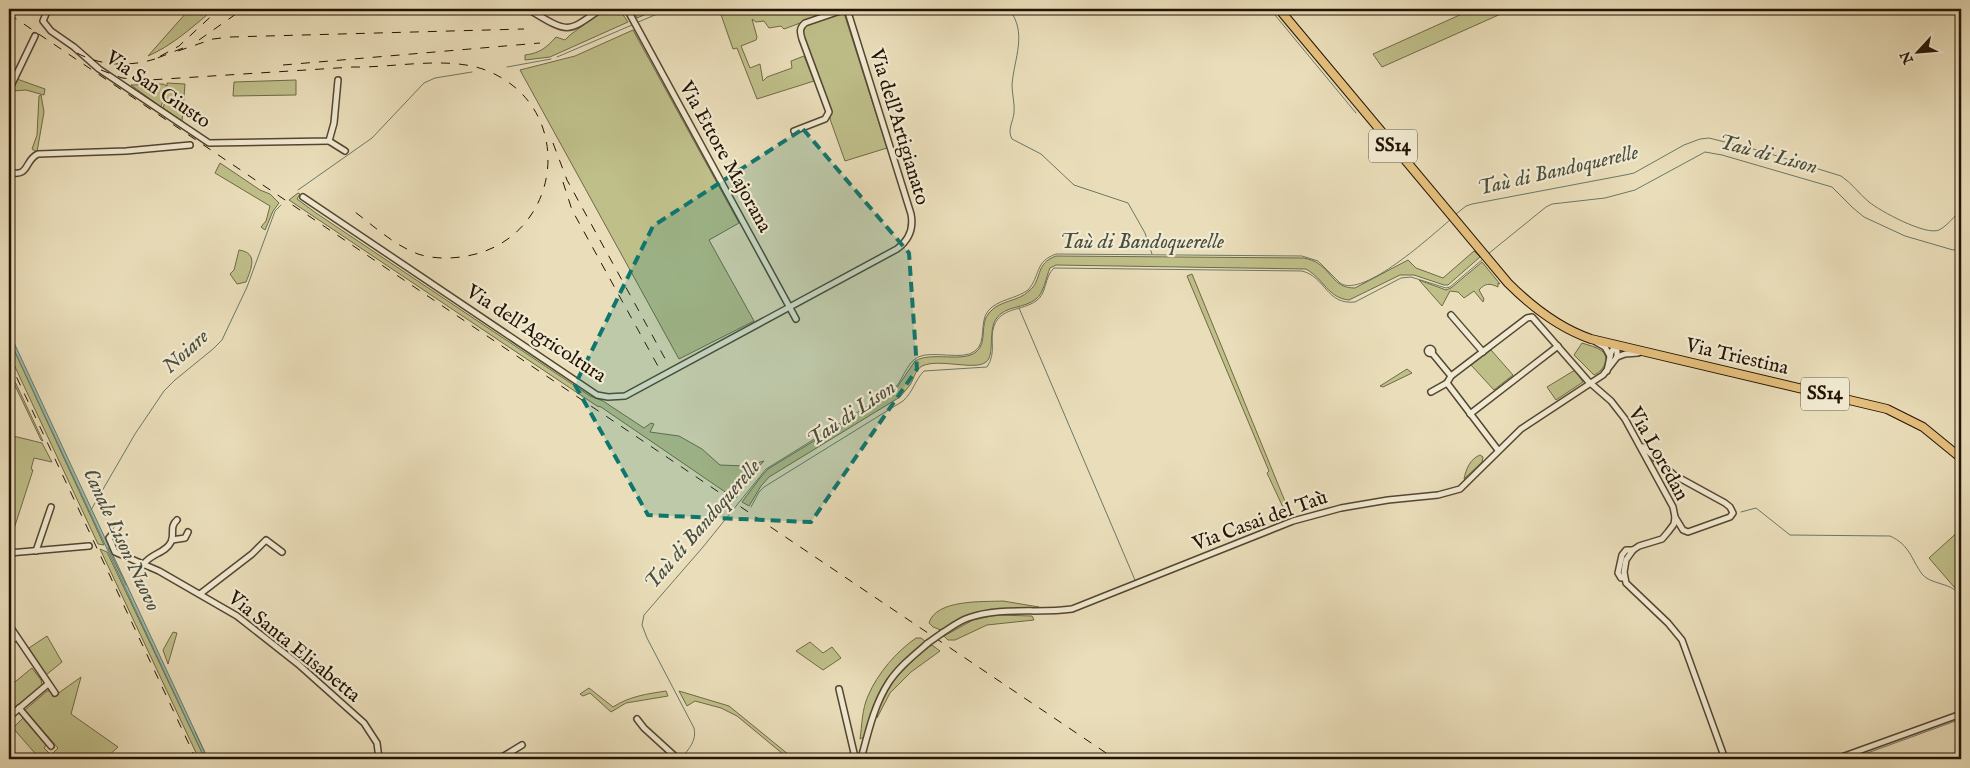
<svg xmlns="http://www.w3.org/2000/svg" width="1970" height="768" viewBox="0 0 1970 768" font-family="'IM FELL English',serif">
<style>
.green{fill:#bfbf8a;stroke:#706946}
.water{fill:#98bcad;stroke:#697869}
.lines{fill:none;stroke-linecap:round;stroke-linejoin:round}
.stream{stroke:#697869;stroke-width:1}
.street-casing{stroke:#544631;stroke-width:8}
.primary-casing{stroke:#221303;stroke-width:10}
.street{stroke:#f1ead2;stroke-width:5}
.primary{stroke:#e5bf7d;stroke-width:8}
.rail{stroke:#221303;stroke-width:1;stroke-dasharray:9 9;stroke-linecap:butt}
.street-bridge-casing{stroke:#544631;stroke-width:8;stroke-linecap:butt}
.street-bridge{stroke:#f1ead2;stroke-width:5}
.marked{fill:#0f766e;fill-opacity:0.2;stroke:#0f766e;stroke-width:4;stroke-dasharray:10 6;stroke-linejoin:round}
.labels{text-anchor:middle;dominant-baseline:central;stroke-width:4.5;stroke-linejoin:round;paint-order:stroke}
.shield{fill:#f1ead2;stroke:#605441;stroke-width:1}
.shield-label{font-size:19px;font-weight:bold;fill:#221303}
.street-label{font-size:20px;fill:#221303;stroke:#f1ead2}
.water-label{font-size:21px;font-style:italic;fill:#4b4e3e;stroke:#f1ead2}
</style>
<rect width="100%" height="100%" fill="#eadeba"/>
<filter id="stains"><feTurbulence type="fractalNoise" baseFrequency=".004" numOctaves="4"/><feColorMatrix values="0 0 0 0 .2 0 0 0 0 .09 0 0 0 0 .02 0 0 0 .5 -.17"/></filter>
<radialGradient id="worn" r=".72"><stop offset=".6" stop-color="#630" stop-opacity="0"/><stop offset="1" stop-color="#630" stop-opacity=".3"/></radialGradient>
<g class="green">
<path d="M 605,9 L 619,9 L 628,22 L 550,57 L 525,60 L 525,55 C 540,53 546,48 556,37 L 565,40 L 570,35 Z"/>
<path d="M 633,9 L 658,9 L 637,18 Z"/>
<path d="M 719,9 L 838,9 L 784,29 L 781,26 L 769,28 L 764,21 L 756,22 L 752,19 L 757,37 L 756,40 L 741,46 L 750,68 L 760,64 L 763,81 L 767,77 L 792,68 L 791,61 L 804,56 L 814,81 L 757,99 L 737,48 L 733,49 Z"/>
<path d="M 1473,9 L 1500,9 L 1503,13 L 1382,67 L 1373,54 Z"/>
<path d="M 843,10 L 887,148 L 845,161 L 830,119 L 831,113 L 802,32 L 805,25 Z"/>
<path d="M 186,13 L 208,14 C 189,30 171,46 148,56 Z"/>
<path d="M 633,30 L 739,223 L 709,240 L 754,321 L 679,359 L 520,70 L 575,56 Z"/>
<path d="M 17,79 L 45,89 L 44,95 L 26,90 L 12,91 Z"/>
<path d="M 296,80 L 296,95 L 233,96 L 234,82 Z"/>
<path d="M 167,83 L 185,84 L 182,121 L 163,108 L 166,99 L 163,100 L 161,107 L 131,85 L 163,84 L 167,86 Z"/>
<path d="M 41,95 L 44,112 L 37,152 L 32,149 L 37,135 L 39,96 Z"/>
<path d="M 220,163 L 260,190 L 270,194 L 279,203 L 273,211 L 265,230 L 261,227 L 266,221 L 270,206 L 215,173 Z"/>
<path d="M 298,193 L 300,194 L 297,199 L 316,213 L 590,396 L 603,401 L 644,428 L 651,423 L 654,424 L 650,432 L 679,436 L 702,449 L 720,465 L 746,466 L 764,461 L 740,486 L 737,497 L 734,498 L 601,407 L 597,406 L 289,200 Z"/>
<path d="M 239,250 C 259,253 251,269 246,282 L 237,284 L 230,274 L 234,270 Z"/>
<path d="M 1474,251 L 1480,257 L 1448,285 L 1444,285 L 1414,275 L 1400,275 L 1349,300 C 1328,298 1324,279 1306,269 L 1056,265 L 1050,268 C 1046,277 1044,293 1036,299 C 1024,309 1005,305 996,319 C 988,330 995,356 986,362 C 975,371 939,358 922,366 C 915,370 914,379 910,385 C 907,389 903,393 900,397 L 769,477 L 761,486 L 749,506 L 742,502 L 760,478 L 768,469 L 894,392 L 915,361 C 932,351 962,363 976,352 C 988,343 979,324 989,313 C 999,300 1018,302 1029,291 C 1043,280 1034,264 1056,256 L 1304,258 C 1309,259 1315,261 1319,264 C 1333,274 1335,288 1355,288 L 1408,260 L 1416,268 L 1443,278 Z"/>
<path d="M 1482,262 L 1500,284 L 1498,283 L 1498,287 C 1490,283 1485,283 1479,290 L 1484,299 L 1483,302 L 1474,291 L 1464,298 L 1458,292 L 1450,291 L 1442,306 L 1419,280 L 1446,290 L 1451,288 Z"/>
<path d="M 1192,274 L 1291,516 L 1288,518 L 1267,473 L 1269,471 L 1187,276 Z"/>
<path d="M 9,339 L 104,545 L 98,544 L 9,354 Z"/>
<path d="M 1582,343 C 1588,345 1597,347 1602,351 C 1611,359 1602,372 1594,375 L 1574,355 Z"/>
<path d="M 1491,350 L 1513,375 L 1494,390 L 1471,365 Z"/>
<path d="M 9,369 L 43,441 L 41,440 L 9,373 Z"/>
<path d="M 1407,369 L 1412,373 L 1383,387 L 1380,386 Z"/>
<path d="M 1575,370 L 1583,382 L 1556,400 L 1547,387 Z"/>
<path d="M 9,435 L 42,443 L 52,462 L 34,458 L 31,469 L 33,470 L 11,538 L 9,538 Z"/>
<path d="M 1480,455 L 1483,457 L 1482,462 L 1464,479 C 1466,469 1470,459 1480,455 Z"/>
<path d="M 1961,529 L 1961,593 L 1955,588 L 1929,558 Z"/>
<path d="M 100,549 L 107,552 L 205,759 L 199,759 Z"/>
<path d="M 1003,601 L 1039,607 L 977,612 L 959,619 L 941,630 L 933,627 L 929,623 C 936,599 983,602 1003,601 Z"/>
<path d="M 996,615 L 1032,616 L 1034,620 L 987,625 L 955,640 L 948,640 L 944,636 L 973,620 Z"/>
<path d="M 173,632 L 177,633 L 168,664 L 163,650 Z"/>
<path d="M 47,636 L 62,662 L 46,675 L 29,648 Z"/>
<path d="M 916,638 L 921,638 L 926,642 C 887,671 876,691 864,737 L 860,739 C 862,725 862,709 868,696 C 877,674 897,651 916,638 Z"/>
<path d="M 810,642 L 823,653 L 832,647 L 841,658 L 823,670 L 796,651 Z"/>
<path d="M 932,645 L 940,651 L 911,672 L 890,693 L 877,718 C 876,692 913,659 932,645 Z"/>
<path d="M 32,668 L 41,680 L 42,685 L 9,712 L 9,685 L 10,686 Z"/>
<path d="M 81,677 L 71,714 L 118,747 L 105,759 L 40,759 L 13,728 L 23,718 L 46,745 L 44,748 L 51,755 L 58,748 L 25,710 L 47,691 L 50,691 L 53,697 Z"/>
<path d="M 589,688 L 613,707 C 630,696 647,694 666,691 L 668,696 L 626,703 L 611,712 L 590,693 L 583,696 L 580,694 Z"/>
<path d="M 679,691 L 729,706 L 794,759 L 789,759 L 737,716 L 721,708 L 695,701 L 687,706 Z"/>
</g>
<path class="water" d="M 9,332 L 208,759 L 205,759 L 9,339 Z"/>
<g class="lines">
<g class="stream">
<path d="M 1009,9 C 1028,33 1014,58 1012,85 C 1012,94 1015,104 1014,113 C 1013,122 1007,130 1012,139 L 1041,154 L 1074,185 L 1128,203 L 1145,233 L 1152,254"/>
<path d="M 1270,9 L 1356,113"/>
<path d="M 636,23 L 669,9"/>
<path d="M 557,57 L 632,25"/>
<path d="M 507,67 L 551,59"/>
<path d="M 298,190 L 372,138 L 424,83 L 435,78 L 472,72"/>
<path d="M 1456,214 L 1466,206 L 1472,204 L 1625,175 L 1634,173 L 1684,145 L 1700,139 L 1709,138 L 1761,151 L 1841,176 C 1852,183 1859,194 1869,202 C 1880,211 1926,236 1939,230 C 1947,226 1955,216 1961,209"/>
<path d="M 1488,254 L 1546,207 L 1552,204 L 1605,198 L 1635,190 L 1705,152 L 1722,155 L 1832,187 L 1853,208 L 1864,217 L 1905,236 L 1953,250 L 1961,247"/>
<path d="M 1019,308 L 1135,580"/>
<path d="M 751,507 L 759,492 L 764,487 L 903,401 C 913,392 915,380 924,371 L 987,367 C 997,352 989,340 994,326 C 1001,307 1022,311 1036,301 C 1047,294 1044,277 1054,268 L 1302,271 C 1326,277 1326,305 1355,302 L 1401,278 L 1411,277 L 1446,288 L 1450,287 L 1483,259"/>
<path d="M 91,510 L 135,434 L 164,391 L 175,380 L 213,349 L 222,340 L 247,287 L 275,211 L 281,205"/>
<path d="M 1741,512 L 1756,508 L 1790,535 L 1890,536 C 1910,545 1911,559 1922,574 C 1933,587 1958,581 1961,601"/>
<path d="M 108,548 L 126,585"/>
<path d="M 195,732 L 208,759"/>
<path d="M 682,758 C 689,748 697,741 694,728 L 647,638 L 642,625 L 644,615 L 703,547 L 766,469 L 892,391 C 903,382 905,364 918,357 C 933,350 963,361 975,351 C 987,342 979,322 988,311 C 998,299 1016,299 1028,290 C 1041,275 1034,262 1056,254 L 1302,256 L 1318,261 L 1340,283 C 1363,299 1432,235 1450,220"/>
<path d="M 1851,759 L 1961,719"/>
</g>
<g class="street-casing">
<g id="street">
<path d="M 48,9 L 43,21 L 51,31 L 74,47 L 99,69 L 209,143 L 329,141 L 334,123 L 338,80"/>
<path d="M 627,9 L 796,319"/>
<path d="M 533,12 C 569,34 568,32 601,9"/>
<path d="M 9,90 L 35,36"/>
<path d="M 794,131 L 825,119 L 829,112 L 802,39 C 800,32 799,28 805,23 L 846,9"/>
<path d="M 329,141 L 345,151"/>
<path d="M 9,172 C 30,178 24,160 38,154 L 126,151 L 190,145"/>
<path d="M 303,197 L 597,395 L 608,397 L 625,396 L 897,249 C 909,240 914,229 911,214 L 847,9"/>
<path d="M 1451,315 L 1483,352"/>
<path d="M 1596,342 L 1605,347 L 1610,356"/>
<circle cx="1430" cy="351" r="2.5"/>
<path d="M 1432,353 L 1451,376"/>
<path d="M 1617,357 L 1625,354 L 1638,353"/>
<path d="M 1607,371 L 1611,352 L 1617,345"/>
<path d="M 1447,383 L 1451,376 L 1527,318 L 1532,317 L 1588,381 L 1611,401 L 1625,419 L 1673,507 L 1675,517 L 1674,524 L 1668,532 L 1662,539 L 1639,546 L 1633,550 L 1626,560 L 1624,572 L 1626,583 L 1668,623 L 1682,640 L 1725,759"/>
<path d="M 1447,383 L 1498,450"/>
<path d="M 1431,392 L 1447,383"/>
<path d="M 1470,414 L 1558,346"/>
<path d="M 1643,447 L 1674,475 L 1725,503 L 1730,507 L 1733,513 L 1730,517 L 1688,532 L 1683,530 L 1675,517"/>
<path d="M 118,527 L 109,538 L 115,552 L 159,571 L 237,616 L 298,664 L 364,723 L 377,743 L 379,759"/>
<path d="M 172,540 L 185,538 L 188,532"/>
<path d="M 36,551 L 51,507"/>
<path d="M 9,553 L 89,546"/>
<path d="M 144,564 C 150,554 166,553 171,542 C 175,534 169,527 177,520"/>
<path d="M 1624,578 L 1621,578 L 1618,573 L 1622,555 L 1626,550 L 1633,550"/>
<path d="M 200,594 L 252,554 L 266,540 L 282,552"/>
<path d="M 9,625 L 55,693"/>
<path d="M 942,633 C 950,628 959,621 968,618 C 1001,606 1038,614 1072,609 L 1293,521 L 1341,508 L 1388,500 L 1438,495 L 1460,489 L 1521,429 L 1603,375 L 1617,357 L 1617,345"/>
<path d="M 9,643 L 16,637"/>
<path d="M 839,689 L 854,753 L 857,759"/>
<path d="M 19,708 L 51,746"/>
<path d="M 9,717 L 48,684"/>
<path d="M 637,719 L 644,728 L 678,759"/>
<path d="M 499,759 L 522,745"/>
<path d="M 861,759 C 868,733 874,705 889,682 C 899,667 914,655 928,643"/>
<path d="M 1836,759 L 1961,714"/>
</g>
</g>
<g class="primary-casing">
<path id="primary" d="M 1279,9 L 1508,283 C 1532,307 1559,328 1591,339 L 1887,409 L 1923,427 L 1961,458"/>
</g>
<use href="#street" class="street"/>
<use href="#primary" class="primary"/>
<g class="rail">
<path d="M 9,14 L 1115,759"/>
<path d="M 199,40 L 243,9"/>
<path d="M 183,48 L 155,59 L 179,46 L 219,9"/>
<path d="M 178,51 L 213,39 L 230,37 L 524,29"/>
<path d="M 77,53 C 101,66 129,67 155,59"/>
<path d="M 283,65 L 540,43"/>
<path d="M 101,70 L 122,78 L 149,80 L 353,67 C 395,68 449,55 488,71 C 579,109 562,239 467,256 C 452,259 433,259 418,254 C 394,245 375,227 355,212"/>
<path d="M 553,143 L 567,180 L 668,364"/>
<path d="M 563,182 L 572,210 L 659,368"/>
<path d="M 9,361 L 196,759"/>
</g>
<g class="street-bridge-casing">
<path id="street-bridge" d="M 928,643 L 942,633"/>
</g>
<use href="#street-bridge" class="street-bridge"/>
</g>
<path class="marked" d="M 803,129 L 909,253 L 917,369 L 811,522 L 648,515 L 575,385 L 653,226 Z"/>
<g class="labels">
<g class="shield">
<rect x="1369" y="129.5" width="48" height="33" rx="4"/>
<rect x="1801" y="377.5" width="48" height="33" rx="4"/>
</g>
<g class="shield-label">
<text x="1393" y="146">SS14</text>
<text x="1825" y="394">SS14</text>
</g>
<g class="street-label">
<text transform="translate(158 90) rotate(34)">Via San Giusto</text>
<text transform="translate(899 127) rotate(73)">Via dell'Artigianato</text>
<text transform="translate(725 157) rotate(61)">Via Ettore Majorana</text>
<text transform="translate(536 334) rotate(33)">Via dell'Agricoltura</text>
<text transform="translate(1737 357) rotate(13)">Via Triestina</text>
<text transform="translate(1658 454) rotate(61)">Via Loredan</text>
<text transform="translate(1260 521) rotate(-20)">Via Casai del Taù</text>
<text transform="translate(294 647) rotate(39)">Via Santa Elisabetta</text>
</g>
<g class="water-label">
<text transform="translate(1768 155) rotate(15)">Taù di Lison</text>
<text transform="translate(1558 171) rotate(-13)">Taù di Bandoquerelle</text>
<text x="1142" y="242">Taù di Bandoquerelle</text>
<text transform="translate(186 352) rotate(-42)">Noiare</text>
<text transform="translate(852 414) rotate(-34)">Taù di Lison</text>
<text transform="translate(703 525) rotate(-49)">Taù di Bandoquerelle</text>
<text transform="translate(121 540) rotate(65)">Canale Lison Nuovo</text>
</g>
</g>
<rect width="1970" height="768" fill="none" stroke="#eadeba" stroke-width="30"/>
<rect x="10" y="10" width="1950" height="748" fill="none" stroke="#221303" stroke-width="2.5"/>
<rect x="15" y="15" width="1940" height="738" fill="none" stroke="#221303"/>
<g transform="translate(1918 52) rotate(244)" stroke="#f1ead2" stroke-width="4" paint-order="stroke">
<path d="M0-4L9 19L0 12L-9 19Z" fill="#221303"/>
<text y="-8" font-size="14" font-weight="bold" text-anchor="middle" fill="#221303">N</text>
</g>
<rect width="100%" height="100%" filter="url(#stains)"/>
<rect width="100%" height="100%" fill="url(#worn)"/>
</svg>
